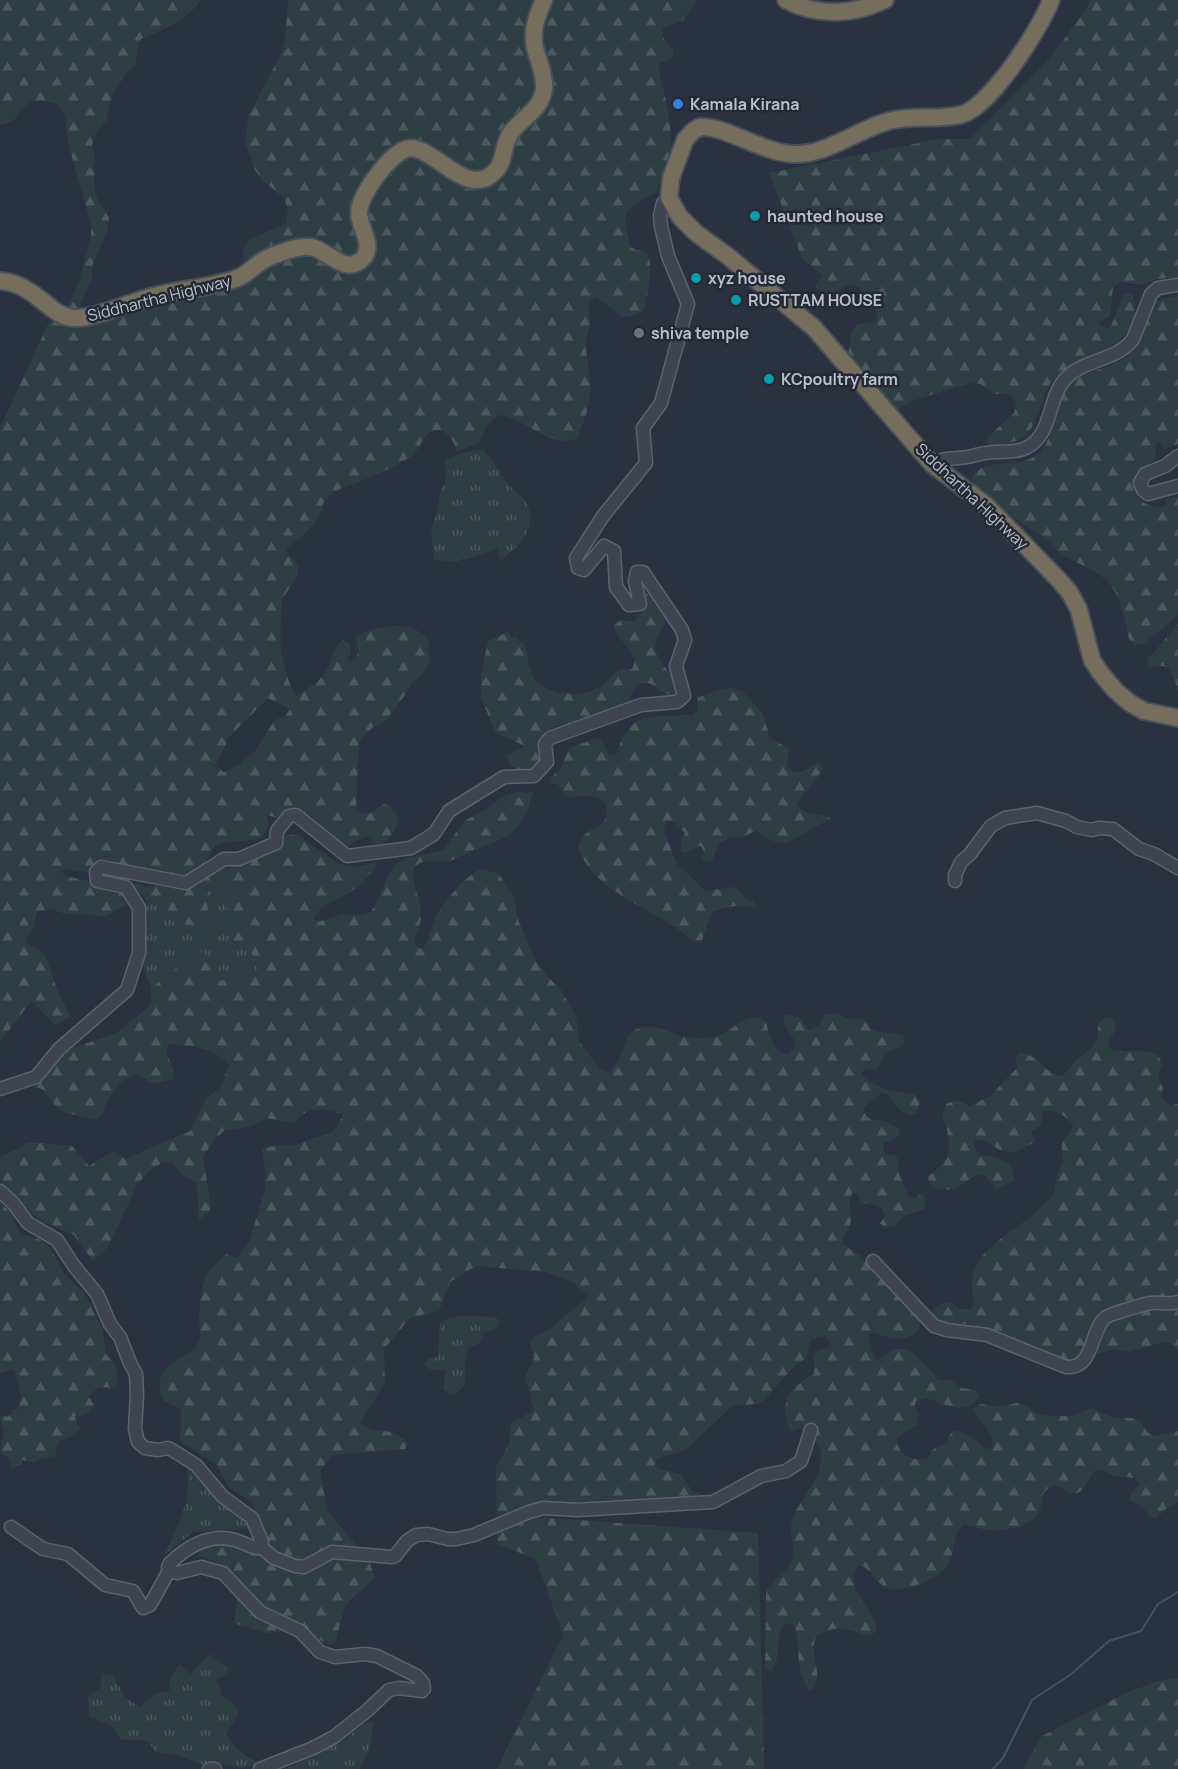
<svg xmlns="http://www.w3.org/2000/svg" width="1178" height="1769" viewBox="0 0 1178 1769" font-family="Manrope,sans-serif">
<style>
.grass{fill:url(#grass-tufts)}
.forest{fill:url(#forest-firs);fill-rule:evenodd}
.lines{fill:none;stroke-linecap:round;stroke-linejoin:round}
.stream{stroke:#445069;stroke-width:2}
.minor-casing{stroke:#5c626e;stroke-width:15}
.highway-casing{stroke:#494f5b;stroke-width:20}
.minor{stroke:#3e4451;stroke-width:12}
.highway{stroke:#766e5c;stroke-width:16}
.shop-dot{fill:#3f7fe0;stroke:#232936;stroke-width:2}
.culture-dot{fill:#0f9aa8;stroke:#232936;stroke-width:2}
.worship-dot{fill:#6b7280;stroke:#232936;stroke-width:2}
.labels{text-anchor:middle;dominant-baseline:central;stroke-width:5;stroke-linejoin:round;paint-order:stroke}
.poi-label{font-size:16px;font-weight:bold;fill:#bbc0cb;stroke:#232936;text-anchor:start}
.street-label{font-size:16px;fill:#bbc0cb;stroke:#232936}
</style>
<defs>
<pattern id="grass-tufts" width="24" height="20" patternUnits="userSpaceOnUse" patternTransform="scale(1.5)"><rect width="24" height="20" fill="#2d3f43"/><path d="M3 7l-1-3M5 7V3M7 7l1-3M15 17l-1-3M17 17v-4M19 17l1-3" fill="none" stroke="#4a595d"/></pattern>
<pattern id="forest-firs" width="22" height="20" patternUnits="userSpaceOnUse" patternTransform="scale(1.5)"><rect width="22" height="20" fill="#2d3f43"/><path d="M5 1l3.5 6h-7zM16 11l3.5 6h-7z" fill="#4a595d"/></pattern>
</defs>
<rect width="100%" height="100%" fill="#2a3241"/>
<g class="grass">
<path d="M 483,449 C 493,461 501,475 511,487 C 514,491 518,493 521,496 C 544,522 521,545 500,561 L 498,548 C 475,557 459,564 434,560 L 431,530 L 437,512 L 440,495 L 446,478 L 445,460 L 462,453 Z"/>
<path d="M 221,883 L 227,885 L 227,928 L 251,952 L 258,963 L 256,977 L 237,977 L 215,982 L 199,951 L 151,988 L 144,969 L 147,914 L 146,900 L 161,907 L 183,924 L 211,925 L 205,894 Z"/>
<path d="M 460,1316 L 496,1317 L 500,1322 L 497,1328 L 484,1333 C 482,1336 482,1339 480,1342 C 477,1346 471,1345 468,1350 C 458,1368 477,1386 450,1395 L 444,1389 L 445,1371 L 429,1369 L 424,1365 L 428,1359 L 438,1357 L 440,1324 L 446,1319 Z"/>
<path d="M 187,1467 C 208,1488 231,1507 251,1529 L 194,1532 L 164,1555 C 177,1529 193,1497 187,1467 Z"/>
<path d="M 211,1654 L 220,1663 L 228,1667 L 227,1674 L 216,1679 L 222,1696 L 231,1701 L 239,1713 L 226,1733 C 234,1749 245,1756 261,1764 L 242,1768 L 220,1764 L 201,1764 L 177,1755 L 155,1752 L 148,1741 L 120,1739 L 113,1727 L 89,1716 L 88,1697 L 100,1688 L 103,1673 L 113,1675 L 125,1697 L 139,1707 L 157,1693 L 169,1691 L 170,1681 L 179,1664 L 190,1674 Z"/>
<path d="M 374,1721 L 369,1751 L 359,1769 L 285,1769 L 346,1739 L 363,1724 Z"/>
</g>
<g class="forest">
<path d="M 0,0 L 201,0 C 188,20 162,30 141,39 L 137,51 L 136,65 L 126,73 L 118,85 L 112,96 L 106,121 L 96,132 L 92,145 L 95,157 L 94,183 L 96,196 L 109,218 L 107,231 L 93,264 L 92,278 L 81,303 L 80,312 L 216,280 L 244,267 L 243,251 L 249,240 L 286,223 L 288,209 L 283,197 L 262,180 L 254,168 L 245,141 L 249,114 L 281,54 L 285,41 L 288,0 L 698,0 L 682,21 L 663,28 C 661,40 668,43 674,51 L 672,58 L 658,64 C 663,92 678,140 668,167 C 664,177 658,179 657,192 C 623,210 620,208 631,247 L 636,250 L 643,250 C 646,253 647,253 649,257 C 652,266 648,306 641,312 C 636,316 629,317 623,317 L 596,297 C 585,303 589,309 590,320 C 590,328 586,336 586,343 C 586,363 593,384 589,403 C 587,415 581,427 577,438 C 553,451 523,416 499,415 L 488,424 L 478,443 L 456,452 C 456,443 447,429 437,430 C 424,431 421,448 412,456 C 399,465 380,473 366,479 C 353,485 340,487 328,496 C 321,502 324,510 319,517 C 311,530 298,540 286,549 C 288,556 297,561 298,568 C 299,582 286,589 282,601 C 281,606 280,647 281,652 C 284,664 289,687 297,696 C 306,689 317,684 324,674 C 332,664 332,647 343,640 L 350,644 L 351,650 L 348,659 L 350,662 L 356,657 L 359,651 L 355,637 C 376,625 414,618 430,642 L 428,652 L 431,661 L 421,676 L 412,682 L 405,695 L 386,720 L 372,728 L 359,741 L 356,809 L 359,812 L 369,814 L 384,804 L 390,806 L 399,818 C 397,826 388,849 375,843 C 372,841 370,838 366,836 L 347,847 C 338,844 329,838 323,831 C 318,825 316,817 307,814 C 297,811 290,816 280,818 C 276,819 270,815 266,815 L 269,826 L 261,838 C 246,843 227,839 215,846 L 202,867 L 194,873 L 184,876 L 161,871 L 146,871 L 103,862 L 88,872 L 64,869 L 62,872 L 65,876 C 81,880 125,885 129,903 L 104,917 L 94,915 L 65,914 L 51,909 L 37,912 L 32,931 L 25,939 L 26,943 L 45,954 L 55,984 L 70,1017 L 55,1025 L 31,1001 L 0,1042 L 0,428 L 47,326 L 69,304 L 78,285 L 91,237 L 91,224 L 68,143 L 65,116 L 59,105 C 36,97 27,99 14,120 L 0,125 ZM 268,698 L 290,709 L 286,715 L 274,721 L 256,750 L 239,764 L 224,772 L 215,766 L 230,736 Z"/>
<path d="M 1089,0 L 1178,0 L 1178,277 L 1158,279 L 1141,285 L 1122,282 L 1113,287 L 1110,316 L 1099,322 L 1100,326 L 1107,328 L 1111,326 L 1123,296 L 1126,293 L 1131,293 C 1136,299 1135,307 1134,315 C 1126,354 1083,352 1057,376 C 1030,401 1050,442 993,446 L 988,443 L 987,438 L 1014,413 L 1016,405 L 1012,396 L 1007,394 L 993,394 L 981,384 L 972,383 L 911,401 L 894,412 L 848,357 L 851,332 L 858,324 L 875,322 L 878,315 L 864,293 L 855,285 L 843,286 L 838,297 L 831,299 L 815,287 L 823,276 L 802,258 L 769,173 L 939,139 L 970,139 L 1050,58 L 1088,7 Z"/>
<path d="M 1178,296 L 1178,444 L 1164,449 L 1160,441 L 1156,444 L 1155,459 L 1136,474 L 1132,485 C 1138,502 1147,508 1165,507 L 1167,498 L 1178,497 L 1178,615 L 1145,643 L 1135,645 L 1129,639 C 1126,623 1122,601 1112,587 C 1099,569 1080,566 1063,555 C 1055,549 1050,541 1042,536 C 1024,522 979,501 972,478 C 982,456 1019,470 1038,454 C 1055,440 1053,405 1067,387 C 1080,370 1116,369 1131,353 C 1142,342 1146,314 1157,300 Z"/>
<path d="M 641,585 L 667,620 C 664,627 658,633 656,640 C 650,662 680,673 677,696 C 663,698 657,681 640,683 L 633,690 L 626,706 L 576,724 L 555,726 L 547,733 L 542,743 L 542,761 L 537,771 L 522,773 L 511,766 L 506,756 L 525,746 L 496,733 L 481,698 L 481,674 L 488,641 L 508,632 L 512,639 L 515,637 L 523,643 C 528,653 528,669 534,678 C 538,686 550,690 558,692 C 572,694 585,696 598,688 C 613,679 610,668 632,669 C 642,651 616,642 614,626 L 619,621 L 634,621 C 654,602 642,605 641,585 Z"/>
<path d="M 1178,624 L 1178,691 L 1170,668 L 1163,666 L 1149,667 L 1147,660 Z"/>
<path d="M 731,688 L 742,691 L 762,712 L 770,738 L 789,749 C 790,756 784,762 788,769 L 795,772 L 803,772 L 818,762 L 823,767 C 818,782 803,790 797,805 C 805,817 819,813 831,818 L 787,843 L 773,841 L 755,831 L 743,837 L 729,838 L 718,844 L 712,861 L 708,862 L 702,859 L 704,852 L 701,846 C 694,846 690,852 683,853 L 681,851 L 681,840 L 685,833 L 672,821 L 666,821 L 664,831 L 677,865 L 688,874 L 705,891 L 735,887 L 746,899 L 754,901 L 756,907 L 734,906 L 714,911 C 707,919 707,930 702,940 L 693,941 C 659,909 594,895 578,847 C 580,844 580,841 582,838 C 593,824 610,830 606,803 C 588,788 578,801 568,796 C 564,794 560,788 558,784 L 551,784 L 550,780 L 557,771 L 560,770 L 569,748 L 598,738 L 601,740 L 609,755 L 617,754 C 629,708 655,718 693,715 L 698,709 L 697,698 L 720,689 Z"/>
<path d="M 519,792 L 533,793 C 530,799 530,805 527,811 C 515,840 491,842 467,853 C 461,855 456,859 450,861 C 437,864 424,856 414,868 C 411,886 422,899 421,916 C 421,927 414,935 415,945 L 421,949 L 424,947 C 430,938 430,930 434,921 C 442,904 465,875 482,869 L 499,874 L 508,889 L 512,892 L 519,922 L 535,959 L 546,975 L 561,990 L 576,1016 L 579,1041 L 599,1068 L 608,1073 C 612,1068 617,1064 620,1058 C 625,1049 625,1036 635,1030 C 651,1021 669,1033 685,1037 C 693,1038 704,1039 713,1037 C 733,1034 746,1007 766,1022 C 770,1036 772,1049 787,1055 L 793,1049 L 795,1041 L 784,1025 L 784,1017 L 788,1015 L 799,1017 L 810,1031 L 819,1025 L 824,1015 L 836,1013 L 846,1018 L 864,1019 C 866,1021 867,1024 869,1027 C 876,1036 894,1031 903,1035 L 905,1042 L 902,1047 C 884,1051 887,1056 877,1068 L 863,1071 L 862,1074 C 871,1088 898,1093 914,1094 L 920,1102 L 917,1112 L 911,1116 C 899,1112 894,1104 888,1094 L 881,1093 L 864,1107 C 864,1122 875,1118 886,1122 C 890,1124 895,1127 899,1129 L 899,1136 L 884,1143 L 883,1149 L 886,1155 L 894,1155 L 898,1159 L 899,1174 L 908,1195 L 914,1198 L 920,1194 L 924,1195 L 926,1204 L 923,1210 L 904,1216 L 895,1226 L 885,1228 L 880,1223 L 885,1217 L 882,1209 L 876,1205 L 862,1203 L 858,1197 L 858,1194 L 853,1192 C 846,1202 852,1210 851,1221 C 850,1230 842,1233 843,1244 L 861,1256 L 889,1287 L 918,1312 L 920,1328 C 908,1343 889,1340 874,1332 L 868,1335 L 874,1358 L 878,1360 L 894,1349 L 905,1349 L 913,1353 L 939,1380 L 950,1380 L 961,1388 L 975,1390 L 979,1395 C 971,1418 942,1404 927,1398 L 916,1401 L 915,1405 L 919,1415 L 917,1425 L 897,1438 C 897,1455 912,1461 927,1459 C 933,1447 933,1450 944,1443 C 948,1441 948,1435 953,1432 C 963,1427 978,1444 986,1449 L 993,1448 L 992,1436 L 974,1412 L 974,1408 L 981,1404 L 999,1407 L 1020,1402 L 1038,1414 L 1049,1416 L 1074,1416 L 1090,1408 L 1115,1418 L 1135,1418 L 1141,1422 L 1147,1432 L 1154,1436 L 1178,1431 L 1178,1502 L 1166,1509 L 1156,1518 L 1150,1517 L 1142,1506 L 1130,1500 L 1130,1496 L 1139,1484 L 1135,1478 L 1115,1476 L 1102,1470 L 1096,1470 C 1087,1476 1086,1495 1073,1493 C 1067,1492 1061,1487 1055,1485 C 1037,1493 1045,1499 1039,1512 C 1032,1527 1002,1532 987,1530 C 979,1529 973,1525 964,1525 C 951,1535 956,1550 949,1563 C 941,1579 909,1591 892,1589 C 875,1587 874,1569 859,1565 C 840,1590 880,1612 876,1632 L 867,1636 C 848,1628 837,1625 817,1635 C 807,1653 825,1675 813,1689 L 809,1690 C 792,1667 803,1643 793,1624 L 786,1623 C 772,1636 784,1659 770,1672 L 765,1668 L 766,1590 C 772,1582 787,1570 791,1562 C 797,1549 788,1534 792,1520 C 799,1498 837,1465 814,1440 C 809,1436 804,1432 799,1428 L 791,1432 C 777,1405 789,1387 814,1374 L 814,1355 L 819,1350 L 828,1348 L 831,1343 L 826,1336 L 817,1337 L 810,1342 L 806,1358 L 793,1368 L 763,1401 L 758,1404 L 733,1405 L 686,1450 L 660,1458 L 656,1461 L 655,1465 L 657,1468 L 681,1474 L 692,1491 L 700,1495 L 698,1501 L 610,1500 L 569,1504 L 550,1500 L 508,1515 L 758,1533 L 764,1769 L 497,1769 L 563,1635 L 536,1559 L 497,1544 L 496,1467 L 509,1444 L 511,1424 L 534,1410 L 525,1377 L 534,1358 L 530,1344 L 532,1338 L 548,1330 L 588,1297 L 573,1282 L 546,1272 L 476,1266 L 450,1282 L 439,1311 L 410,1318 L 384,1349 L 385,1383 L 360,1422 L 371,1430 L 392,1432 L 408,1442 L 405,1449 L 332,1455 L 320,1471 L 328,1512 L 368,1559 L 375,1577 L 345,1605 L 336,1640 L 330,1645 L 300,1630 L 265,1633 L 234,1623 L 240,1579 L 226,1566 L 198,1555 L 201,1549 L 235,1543 L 294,1572 L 272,1548 L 251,1501 L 228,1487 L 216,1464 L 180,1441 C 181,1433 182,1413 180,1408 C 167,1403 160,1402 160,1387 C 158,1360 189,1361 199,1341 C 202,1334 199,1325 199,1318 C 200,1305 201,1283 208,1273 C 213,1265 221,1259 227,1253 L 236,1258 L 249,1243 L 265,1189 L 266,1175 L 262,1148 C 273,1145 284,1146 295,1145 C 300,1145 303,1141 308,1140 C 329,1133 333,1137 343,1114 C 322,1109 309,1104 295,1123 L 265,1118 L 250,1127 L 225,1130 L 215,1139 L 203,1156 L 211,1209 L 199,1220 L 197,1183 L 181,1174 L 173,1163 L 163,1162 L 150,1171 L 138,1183 L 108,1247 L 93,1261 L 74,1235 L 38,1219 L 0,1182 L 0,1157 L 17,1149 L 28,1142 L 72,1146 L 89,1166 L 114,1151 L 125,1159 L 190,1131 L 206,1098 L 221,1087 L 229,1065 C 215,1047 190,1046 169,1044 L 166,1052 L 174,1070 L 173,1079 L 153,1084 L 136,1073 C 118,1081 107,1096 102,1115 L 93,1120 L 60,1111 L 42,1089 L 30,1086 L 60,1056 L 72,1048 L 115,1034 L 151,1005 L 151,988 L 199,951 L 214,959 L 219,968 L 215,982 L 237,977 L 256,976 C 259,953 250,951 231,942 L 227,928 L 227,885 L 221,883 L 205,894 L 211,925 L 206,929 L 183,924 L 161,907 L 146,900 L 140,892 L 129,885 L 105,876 L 105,874 L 111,873 L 145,887 L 159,885 L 177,888 L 196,887 L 216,870 L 234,867 L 270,852 L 285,836 L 295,834 C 301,836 305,841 311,845 C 337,860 343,874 375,862 L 377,865 C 370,874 363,883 353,890 C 340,899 321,904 313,918 L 318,922 L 342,914 L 360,915 L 371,912 C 383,895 385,866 407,858 C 419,854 432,855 444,850 L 464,821 L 485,810 L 507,794 Z"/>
<path d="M 1106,1017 L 1113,1019 C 1119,1029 1113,1033 1108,1043 L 1110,1049 C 1127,1054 1143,1047 1159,1056 L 1162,1066 L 1158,1075 L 1163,1088 L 1161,1098 L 1169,1105 L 1178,1104 L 1178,1350 L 1170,1343 L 1163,1342 L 1130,1352 L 1113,1349 L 1100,1353 L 1093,1350 L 1105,1311 L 1081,1359 L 1072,1364 L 983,1331 C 968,1318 945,1330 931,1315 L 934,1308 L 940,1304 L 951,1302 L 959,1309 L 971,1309 L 975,1303 C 956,1245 1028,1232 1052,1195 C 1056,1189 1055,1185 1056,1178 C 1057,1172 1062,1167 1063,1161 C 1063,1155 1061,1148 1062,1142 L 1071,1130 L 1073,1124 C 1065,1116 1054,1108 1043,1111 L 1041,1124 L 1031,1132 L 1035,1142 L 1014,1153 L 1000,1150 L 982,1139 L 975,1140 L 974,1146 L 980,1155 C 996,1156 1017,1161 1013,1181 L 996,1189 L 985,1175 C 971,1173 967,1184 955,1188 C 944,1192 929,1190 928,1177 C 933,1171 941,1168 945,1161 C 954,1147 947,1129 942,1115 L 946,1104 L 956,1100 L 970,1106 L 990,1096 L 1017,1068 L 1016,1057 L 1019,1053 C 1043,1055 1042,1074 1062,1076 C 1068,1072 1070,1066 1075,1062 C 1090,1048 1100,1046 1098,1023 Z"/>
<path d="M 0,1202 L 10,1212 L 18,1229 L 24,1235 L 39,1239 L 49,1246 L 64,1273 L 83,1292 L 91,1304 L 102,1329 L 106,1354 L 116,1367 L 118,1381 L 114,1388 L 99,1387 L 88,1396 L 94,1405 C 89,1414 84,1416 75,1416 L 77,1425 L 81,1426 C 77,1433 69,1439 61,1440 L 57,1445 L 55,1456 L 39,1459 L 35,1463 L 22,1460 L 20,1465 L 12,1469 L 8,1457 L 0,1453 L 4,1432 L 0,1419 L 2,1416 L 8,1417 L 13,1410 L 18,1409 L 21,1396 L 14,1369 L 0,1373 Z"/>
<path d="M 1178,1678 L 1178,1769 L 1024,1769 L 1027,1761 L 1042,1736 L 1128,1692 L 1162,1680 Z"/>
</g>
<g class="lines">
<path class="stream" d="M 993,1769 L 1003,1758 L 1032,1700 L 1070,1675 L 1109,1641 L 1141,1631 L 1158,1604 L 1178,1592"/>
<g class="minor-casing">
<g id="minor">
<path d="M 1178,456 L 1165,466 L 1145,474 L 1140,483 L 1143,490 L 1148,494 L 1178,486"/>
<path d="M 932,464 C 945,456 958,460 972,456 C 980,454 987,452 995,452 C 1005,451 1016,453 1026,448 C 1053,435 1047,398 1066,378 C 1084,359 1117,361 1133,339 L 1151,294 L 1158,288 L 1178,285"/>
<path d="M 955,881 L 955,875 L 961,862 L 970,854 L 991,826 L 1005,818 L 1037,813 L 1066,821 L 1077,827 L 1092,830 L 1099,828 L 1113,829 L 1139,849 L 1154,854 L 1178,868"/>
<path d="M 0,1089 L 36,1077 L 59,1049 L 127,990 L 139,953 L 139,908 L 126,887 L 97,881 L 96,872 L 101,867 L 186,883 L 224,859 L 239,859 L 276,843 L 277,831 L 289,816 L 296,815 L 347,856 L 411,848 L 434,834 L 449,811 L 504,777 L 534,776 L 547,762 L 545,744 L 550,738 L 641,705 L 677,702 L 684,696 L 676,666 L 685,640 L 682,630 L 643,572 L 637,572 L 635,581 L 640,604 L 629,605 L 616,587 L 614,551 L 604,546 L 584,570 L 578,568 L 576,558 L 603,516 L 646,463 L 643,428 L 661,403 L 688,304 L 668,256 L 661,226 L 660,215 L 663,203 L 669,198"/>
<path d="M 0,1191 L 13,1203 L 28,1223 L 57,1240 L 74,1266 L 97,1294 L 110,1324 L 120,1337 L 130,1363 L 136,1374 L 137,1394 L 135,1429 L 138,1442 L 145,1448 L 158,1450 L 168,1448 L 172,1450 L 196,1465 L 223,1497 L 252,1518 L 262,1542 L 258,1548 C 249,1547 243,1542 235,1540 C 210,1533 188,1546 170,1563 L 168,1567 L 169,1571 L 177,1573 L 201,1567 L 223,1573 L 260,1612 L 300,1631 L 320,1652 L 335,1657 L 365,1654 L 377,1656 L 417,1676 L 423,1683 L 424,1689 L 422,1691 L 399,1688 L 389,1690 L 368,1710 L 334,1737 L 313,1748 L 260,1769"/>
<path d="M 873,1261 L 934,1326 L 947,1330 L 987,1335 L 1066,1367 C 1095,1369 1089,1331 1106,1317 C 1110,1314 1145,1304 1151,1303 C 1160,1302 1169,1305 1178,1302"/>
<path d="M 11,1527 L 43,1549 L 68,1554 L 105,1585 L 133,1591 L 143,1608 L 150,1605 L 169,1571"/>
<path d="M 260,1546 L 274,1558 L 295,1566 L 304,1567 L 332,1552 L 392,1557 L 395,1556 L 407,1541 L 416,1535 L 428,1534 L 448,1539 L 456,1539 L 474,1535 L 529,1512 L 543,1508 L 577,1510 L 713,1502 L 761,1476 L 786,1471 L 801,1461 L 811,1430"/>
<path d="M 209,1769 L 215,1769"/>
</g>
</g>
<g class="highway-casing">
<g id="highway">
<path d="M 786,0 C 818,17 853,15 885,0"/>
<path d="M 1051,0 C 1041,28 991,105 963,114 C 940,121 911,114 886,122 C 854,131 826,156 792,154 C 761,152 724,125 700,127 L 693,131 L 685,140 L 671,178 L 669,198 L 680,217 L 696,233 L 729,257 L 814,328 L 932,464 L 987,506 L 1058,579 L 1070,593 L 1079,610 L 1092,660 L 1099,671 L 1115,690 L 1130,703 L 1144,711 L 1178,718"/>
<path d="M 0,281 C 36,283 50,318 75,318 C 94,319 133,301 154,296 C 181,289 211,288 238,278 C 251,272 258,261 272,256 C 283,252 299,245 311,247 C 328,250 347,278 364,257 C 374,244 359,227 359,213 C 359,195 389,155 406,149 C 431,140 469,206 498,168 C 505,158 503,145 510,134 C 521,118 542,110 544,88 C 545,73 538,61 535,48 C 531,31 537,15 544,0"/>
</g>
</g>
<use href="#minor" class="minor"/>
<use href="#highway" class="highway"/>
</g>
<circle class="shop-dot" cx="678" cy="104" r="6"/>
<g class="culture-dot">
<circle cx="755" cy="216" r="6"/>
<circle cx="696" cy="278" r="6"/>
<circle cx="736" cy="300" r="6"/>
<circle cx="769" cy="379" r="6"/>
</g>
<circle class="worship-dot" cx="639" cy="333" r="6"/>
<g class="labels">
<g class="poi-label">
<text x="690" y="104">Kamala Kirana</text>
<text x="767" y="216">haunted house</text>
<text x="708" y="278">xyz house</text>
<text x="748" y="300">RUSTTAM HOUSE</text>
<text x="651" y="333">shiva temple</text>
<text x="781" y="379">KCpoultry farm</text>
</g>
<g class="street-label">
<text transform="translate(159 298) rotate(-14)">Siddhartha Highway</text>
<text transform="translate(972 496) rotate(43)">Siddhartha Highway</text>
</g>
</g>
</svg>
